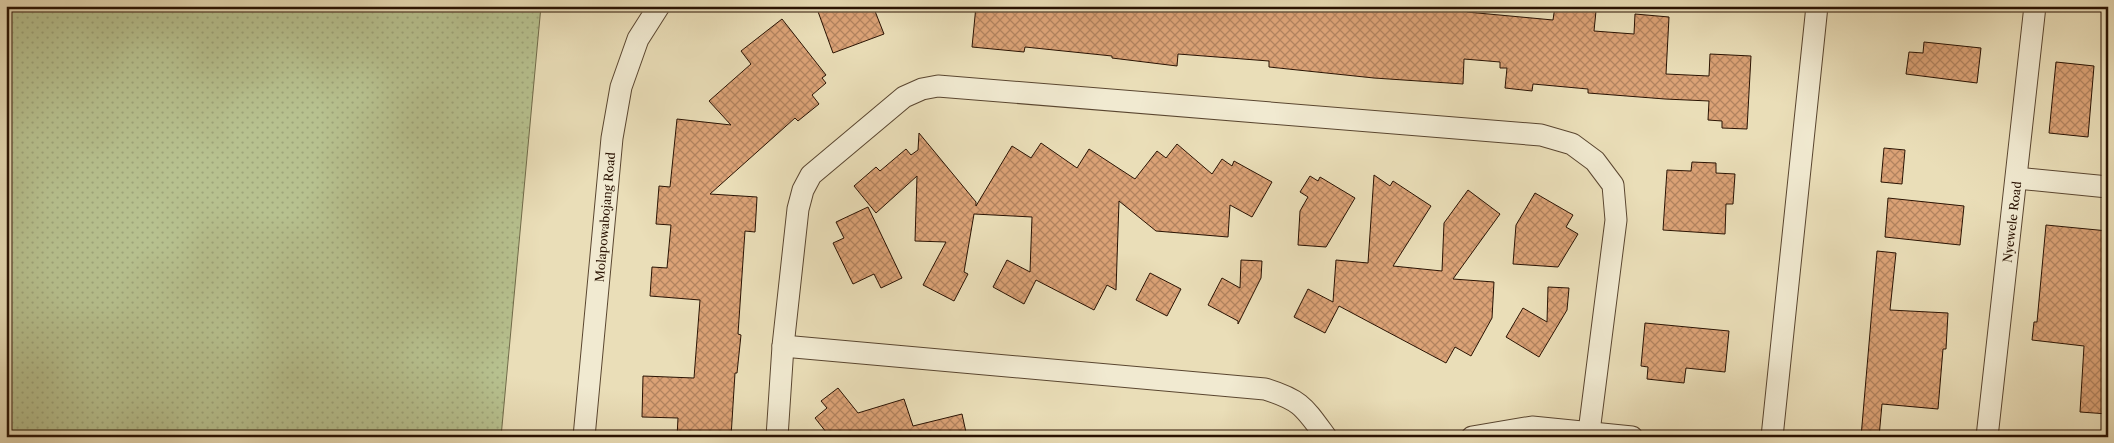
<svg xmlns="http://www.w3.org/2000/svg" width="2114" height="443" viewBox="0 0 2114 443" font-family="'Libre Caslon Text',serif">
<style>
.grass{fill:url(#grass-dots);stroke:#706a49}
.building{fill:url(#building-cross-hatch);stroke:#2a1303}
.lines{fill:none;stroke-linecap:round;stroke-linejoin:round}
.minor-casing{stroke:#5a4630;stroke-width:23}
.minor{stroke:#f1ead1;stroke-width:21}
.labels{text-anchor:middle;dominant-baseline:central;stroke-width:4;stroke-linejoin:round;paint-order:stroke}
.street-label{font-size:12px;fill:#2a1303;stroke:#f1ead1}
</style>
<defs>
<pattern id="grass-dots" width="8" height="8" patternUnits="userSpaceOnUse" patternTransform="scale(1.25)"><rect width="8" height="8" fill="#b7c18f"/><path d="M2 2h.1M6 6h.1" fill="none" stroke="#9ea57a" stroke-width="1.8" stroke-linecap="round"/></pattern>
<pattern id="building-cross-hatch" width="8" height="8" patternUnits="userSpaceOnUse" patternTransform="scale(1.25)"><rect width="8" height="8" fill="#dba276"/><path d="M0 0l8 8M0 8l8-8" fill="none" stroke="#b2835f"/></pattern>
</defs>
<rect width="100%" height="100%" fill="#eadeb8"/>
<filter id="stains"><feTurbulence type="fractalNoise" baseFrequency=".004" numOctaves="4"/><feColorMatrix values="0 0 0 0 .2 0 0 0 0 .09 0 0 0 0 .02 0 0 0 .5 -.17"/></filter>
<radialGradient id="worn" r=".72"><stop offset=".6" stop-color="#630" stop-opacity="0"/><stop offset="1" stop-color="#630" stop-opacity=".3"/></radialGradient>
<path class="grass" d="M 6,6 L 541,6 L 501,437 L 6,437 Z"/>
<g class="building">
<path d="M 816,6 L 873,6 L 884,34 L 833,53 Z"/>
<path d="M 976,6 L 1468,6 L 1467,12 L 1553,20 L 1555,6 L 1557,6 L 1596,11 L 1594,31 L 1634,34 L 1635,14 L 1669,17 L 1666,74 L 1709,76 L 1710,54 L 1751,56 L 1747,129 L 1722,128 L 1722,121 L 1708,120 L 1709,101 L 1665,99 L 1588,93 L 1588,89 L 1533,84 L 1532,91 L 1505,88 L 1507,68 L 1500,68 L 1500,62 L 1464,59 L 1463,84 L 1374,78 L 1269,67 L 1269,61 L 1178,54 L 1177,66 L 1112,58 L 1112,56 L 1025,47 L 1024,52 L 972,47 Z"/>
<path d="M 782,19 L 826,75 L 822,78 L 826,83 L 812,95 L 819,104 L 798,121 L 795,118 L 710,194 L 757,197 L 755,232 L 745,231 L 738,334 L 741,335 L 737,373 L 735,373 L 731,437 L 677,437 L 678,418 L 642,417 L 643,376 L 694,378 L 700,300 L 650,296 L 652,267 L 667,268 L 671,225 L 656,224 L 659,186 L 670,187 L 677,119 L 731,125 L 709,101 L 751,64 L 741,51 Z"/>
<path d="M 1924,42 L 1981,48 L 1977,83 L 1906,74 L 1909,52 L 1923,53 Z"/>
<path d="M 2056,62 L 2094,66 L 2088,137 L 2049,133 Z"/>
<path d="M 919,133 L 976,202 L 976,206 L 1012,146 L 1031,158 L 1041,143 L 1077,168 L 1089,149 L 1135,179 L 1157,151 L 1166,158 L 1177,144 L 1212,174 L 1222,159 L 1232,166 L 1234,161 L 1272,182 L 1252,217 L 1230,205 L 1228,237 L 1156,231 L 1119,201 L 1116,290 L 1107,285 L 1094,310 L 1036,280 L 1024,304 L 993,287 L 1007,260 L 1030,272 L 1032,217 L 974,214 L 964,272 L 968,274 L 954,301 L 923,285 L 946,242 L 915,241 L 917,176 L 876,213 L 854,186 L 876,167 L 880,171 L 906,149 L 911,155 L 918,150 Z"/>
<path d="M 1884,148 L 1905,150 L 1902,184 L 1881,182 Z"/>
<path d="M 1692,162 L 1716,163 L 1716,173 L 1735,174 L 1733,204 L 1726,204 L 1725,234 L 1663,230 L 1667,170 L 1691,171 Z"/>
<path d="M 1374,175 L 1390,186 L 1393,181 L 1431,206 L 1393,266 L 1442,271 L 1444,223 L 1468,190 L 1500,214 L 1453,279 L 1494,282 L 1492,318 L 1471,356 L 1455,347 L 1446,363 L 1339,306 L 1325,333 L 1294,317 L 1308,289 L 1333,302 L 1336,260 L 1368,263 Z"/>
<path d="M 1310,176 L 1318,181 L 1320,177 L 1355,198 L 1326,247 L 1298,245 L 1300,211 L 1308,197 L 1300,192 Z"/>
<path d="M 1535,193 L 1573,215 L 1566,227 L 1578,234 L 1558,267 L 1513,264 L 1516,225 Z"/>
<path d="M 1888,198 L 1964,206 L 1960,245 L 1885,237 Z"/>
<path d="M 868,207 L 902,278 L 881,288 L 874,274 L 853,284 L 833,243 L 844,238 L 836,222 Z"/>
<path d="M 2046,225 L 2108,231 L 2108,414 L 2080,412 L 2084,346 L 2032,340 L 2034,322 L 2037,322 Z"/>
<path d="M 1877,251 L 1896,253 L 1890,310 L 1948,313 L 1946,349 L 1943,349 L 1938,409 L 1882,404 L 1879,437 L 1861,437 Z"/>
<path d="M 1241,260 L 1262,261 L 1261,278 L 1238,324 L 1238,321 L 1208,305 L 1222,278 L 1240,288 Z"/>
<path d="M 1150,273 L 1181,289 L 1167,316 L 1136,300 Z"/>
<path d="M 1548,287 L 1569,288 L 1567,310 L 1539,357 L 1506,337 L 1523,308 L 1547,322 Z"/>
<path d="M 1645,323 L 1729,331 L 1725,372 L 1686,368 L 1684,383 L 1647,379 L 1648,367 L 1641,366 Z"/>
<path d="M 838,388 L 858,413 L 904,399 L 913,426 L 962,414 L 967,437 L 830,437 L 815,418 L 827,408 L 821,401 Z"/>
</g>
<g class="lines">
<g class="minor-casing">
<g id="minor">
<path d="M 2017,178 L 2108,187"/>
<path d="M 783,346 L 1265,389 C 1301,400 1304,407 1326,437"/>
<path d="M 584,437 L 612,138 L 621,87 L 638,39 L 659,6"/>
<path d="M 777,437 L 783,346 L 798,209 L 803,190 L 811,175 L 904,97 L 922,89 L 938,86 L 1541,135 L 1572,144 L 1595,161 L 1613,185 L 1616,220 L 1589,432"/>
<path d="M 1472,437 L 1532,427 L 1632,437"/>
<path d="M 1772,437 L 1817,6"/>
<path d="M 1987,437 L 2035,6"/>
</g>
</g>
<use href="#minor" class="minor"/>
</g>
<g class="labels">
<g class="street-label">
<text transform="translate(605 217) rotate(-85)">Molapowabojang Road</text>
<text transform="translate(2012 222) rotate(-83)">Nyewele Road</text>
</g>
</g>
<rect width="2114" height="443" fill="none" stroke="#eadeb8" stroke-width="25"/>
<rect x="8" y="8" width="2099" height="428" fill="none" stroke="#2a1303" stroke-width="2.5"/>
<rect x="12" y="12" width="2089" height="418" fill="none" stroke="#2a1303"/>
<rect width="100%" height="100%" filter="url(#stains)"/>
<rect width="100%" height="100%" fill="url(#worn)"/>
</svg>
